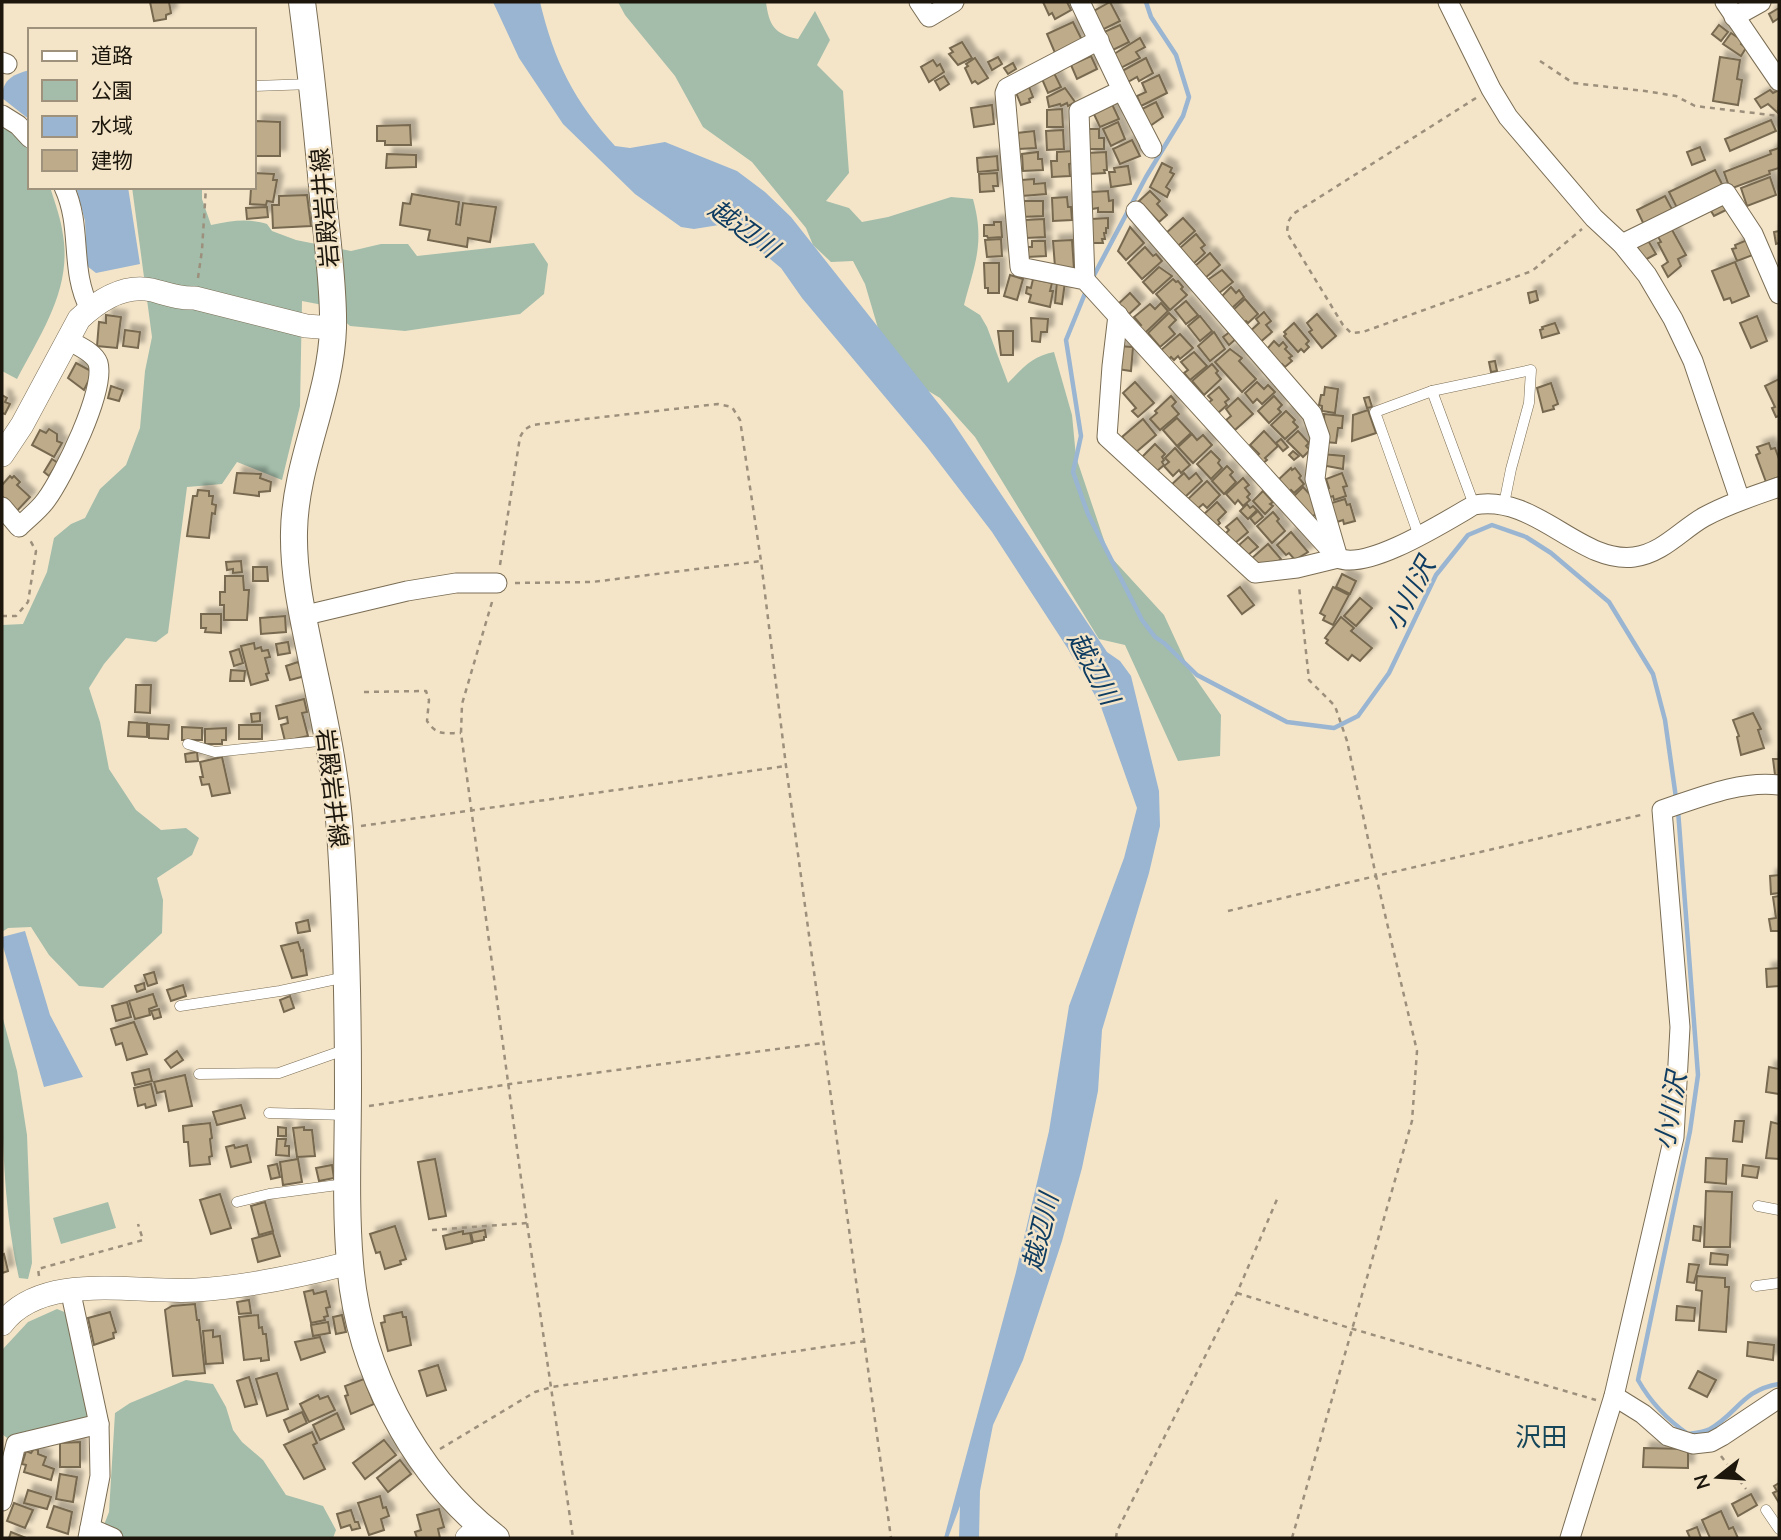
<svg xmlns="http://www.w3.org/2000/svg" width="1781" height="1540" viewBox="0 0 1781 1540" font-family="Mulish,'Noto Sans JP',sans-serif">
<style>
.green{fill:#a3bdaa}
.water{fill:#99b5d1}
.lines{fill:none;stroke-linecap:round;stroke-linejoin:round}
.stream{stroke:#99b5d1;stroke-width:4.5}
.building{fill:#beab89;stroke:#776950;stroke-width:2;filter:url(#shadow)}
.service-casing{stroke:#7a6d54;stroke-width:11}
.minor-casing{stroke:#7a6d54;stroke-width:21}
.tertiary-casing{stroke:#7a6d54;stroke-width:24}
.secondary-casing{stroke:#7a6d54;stroke-width:28}
.path{stroke:#9c907c;stroke-width:2.5;stroke-dasharray:5 5;stroke-linecap:butt}
.service{stroke:#fff;stroke-width:10}
.minor{stroke:#fff;stroke-width:19}
.tertiary{stroke:#fff;stroke-width:23}
.secondary{stroke:#fff;stroke-width:26}
.labels{text-anchor:middle;dominant-baseline:central;stroke-width:5;stroke-linejoin:round;paint-order:stroke}
.street-label{font-size:24px;fill:#1c160c;stroke:#f4e5c9}
.water-label{font-size:26px;font-style:italic;fill:#0f3c61;stroke:#f4e5c9}
.neighbourhood-label{font-size:26px;fill:#164659;stroke:#f4e5c9}
</style>
<defs>
<filter id="shadow"><feDropShadow dx="6" dy="-6" stdDeviation="2" flood-color="#0004"/></filter>
</defs>
<rect width="100%" height="100%" fill="#f4e5c9"/>
<g class="green">
<path d="M 618,2 L 766,2 C 769,25 774,34 798,39 L 815,11 L 830,40 L 817,65 L 843,91 L 849,173 L 826,201 L 849,208 L 862,222 L 888,217 L 951,197 L 973,199 C 985,243 975,263 964,305 L 980,315 L 987,327 L 1008,383 C 1023,368 1032,356 1054,352 L 1072,415 L 1076,457 L 1109,555 L 1164,615 L 1189,669 L 1221,715 L 1220,756 L 1178,761 L 1125,645 L 1099,639 L 975,437 L 940,398 L 915,383 L 880,335 L 865,284 L 853,261 L 831,262 L 813,245 L 806,228 L 752,162 L 703,127 L 675,76 L 625,15 Z"/>
<path d="M 2,124 L 30,150 L 30,187 L 50,187 C 55,203 61,219 63,235 C 72,289 41,333 17,379 L 2,371 Z"/>
<path d="M 132,187 L 202,187 L 202,199 L 211,225 C 232,221 247,218 267,224 L 272,231 L 296,240 L 351,251 L 381,244 L 408,244 L 417,256 L 534,243 L 548,264 L 544,294 L 520,314 L 405,331 L 350,326 L 328,306 L 302,301 L 300,406 L 282,480 L 237,462 L 222,484 L 187,487 L 168,633 L 156,642 L 126,638 L 104,664 L 89,688 L 100,722 L 109,769 L 136,810 L 161,830 L 186,828 L 199,838 L 192,855 L 157,878 L 163,900 L 162,933 L 103,988 L 79,986 L 49,955 L 31,927 L 8,928 L 2,932 L 2,625 L 23,624 L 47,572 L 54,538 L 71,524 L 85,518 L 100,489 L 126,465 L 140,428 L 145,371 L 152,337 Z"/>
<path d="M 2,1015 L 17,1071 L 27,1135 L 32,1263 L 28,1279 L 19,1278 C 0,1193 2,1104 2,1015 Z"/>
<path d="M 108,1202 L 116,1228 L 61,1244 L 53,1218 Z"/>
<path d="M 57,1309 L 67,1313 L 90,1413 L 86,1419 L 11,1441 L 2,1434 L 2,1350 L 28,1322 Z"/>
<path d="M 186,1380 L 213,1384 L 226,1407 L 233,1430 L 242,1442 L 263,1460 L 286,1495 L 323,1506 L 336,1530 L 333,1538 L 99,1538 L 109,1512 L 115,1413 L 130,1403 Z"/>
</g>
<g class="water">
<path d="M 493,2 L 540,2 C 554,61 574,101 615,146 L 630,148 L 665,142 L 737,171 L 765,192 L 791,217 L 950,418 L 1107,652 L 1120,661 L 1131,676 L 1159,791 L 1160,826 L 1149,873 L 1102,1030 L 1098,1091 L 1082,1168 L 1062,1241 L 1023,1360 L 993,1425 L 980,1491 L 979,1538 L 959,1538 L 960,1506 L 948,1538 L 944,1538 L 1016,1272 L 1049,1131 L 1069,1006 L 1124,858 L 1137,808 L 1100,704 L 1068,649 L 992,532 L 927,447 L 802,298 L 781,268 L 746,239 L 719,225 L 694,229 L 681,227 L 635,194 L 563,124 L 519,58 Z"/>
<path d="M 30,70 L 30,120 L 2,98 C 2,79 14,74 30,70 Z"/>
<path d="M 76,187 L 128,187 L 140,264 L 96,273 L 87,266 L 85,221 Z"/>
<path d="M 25,931 L 50,1015 L 83,1077 L 44,1087 L 2,943 L 2,937 Z"/>
</g>
<g class="lines">
<g class="stream">
<path d="M 1093,277 L 1146,177 L 1183,116 L 1189,97 L 1176,55 L 1151,17 L 1146,2"/>
<path d="M 1086,291 L 1066,340 L 1081,436 L 1073,472 L 1088,514 L 1142,620 L 1155,637 L 1164,643 L 1197,675 L 1287,722 L 1334,728 L 1358,716 L 1389,673 L 1436,575 L 1468,535 L 1492,525 L 1526,537 L 1551,553 L 1609,602 L 1653,674 L 1665,720 L 1676,798"/>
<path d="M 1678,810 L 1698,1075 L 1690,1131 L 1638,1380 C 1651,1403 1666,1419 1688,1434 C 1695,1433 1704,1432 1710,1429 C 1738,1413 1742,1390 1779,1384"/>
</g>
</g>
<g class="building">
<path d="M 150,2 L 169,2 L 171,13 L 166,15 L 166,19 L 154,21 Z"/>
<path d="M 1043,2 L 1067,2 L 1071,10 L 1055,19 L 1052,13 L 1049,15 Z"/>
<path d="M 1110,2 L 1120,21 L 1102,30 L 1092,12 Z"/>
<path d="M 1779,8 L 1779,18 L 1773,22 L 1769,14 Z"/>
<path d="M 1073,22 L 1082,40 L 1055,53 L 1047,34 Z"/>
<path d="M 1120,25 L 1129,42 L 1113,50 L 1104,32 Z"/>
<path d="M 1719,25 L 1728,32 L 1721,41 L 1712,34 Z"/>
<path d="M 1731,33 L 1743,41 L 1741,44 L 1746,48 L 1741,56 L 1723,44 Z"/>
<path d="M 1140,38 L 1145,47 L 1136,52 L 1140,58 L 1121,68 L 1114,54 Z"/>
<path d="M 962,42 L 972,58 L 958,65 L 949,54 L 953,52 L 950,48 Z"/>
<path d="M 1091,56 L 1097,69 L 1077,79 L 1071,65 Z"/>
<path d="M 998,57 L 1002,64 L 992,70 L 988,62 Z"/>
<path d="M 1720,57 L 1740,60 L 1737,79 L 1742,80 L 1738,105 L 1713,101 Z"/>
<path d="M 975,58 L 988,78 L 978,84 L 975,81 L 972,83 L 965,68 L 968,66 L 966,64 Z"/>
<path d="M 1146,58 L 1153,73 L 1139,81 L 1137,77 L 1128,82 L 1122,71 Z"/>
<path d="M 933,60 L 937,66 L 940,64 L 944,72 L 929,82 L 921,67 Z"/>
<path d="M 1013,63 L 1016,69 L 1008,74 L 1004,68 Z"/>
<path d="M 1054,73 L 1061,87 L 1048,93 L 1042,79 Z"/>
<path d="M 1159,75 L 1167,93 L 1141,106 L 1137,96 L 1146,92 L 1142,83 Z"/>
<path d="M 944,76 L 949,84 L 940,90 L 935,81 Z"/>
<path d="M 1028,84 L 1033,97 L 1029,99 L 1030,102 L 1021,105 L 1015,90 Z"/>
<path d="M 1065,88 L 1075,102 L 1068,106 L 1067,103 L 1061,106 L 1060,104 L 1049,107 L 1047,97 Z"/>
<path d="M 1770,90 L 1773,93 L 1779,90 L 1778,113 L 1768,104 L 1761,108 L 1755,99 Z"/>
<path d="M 1111,102 L 1119,119 L 1100,127 L 1092,110 Z"/>
<path d="M 1156,102 L 1163,117 L 1150,126 L 1140,110 Z"/>
<path d="M 992,105 L 994,124 L 974,127 L 971,108 Z"/>
<path d="M 1062,109 L 1063,127 L 1047,127 L 1047,110 Z"/>
<path d="M 1771,120 L 1776,131 L 1730,151 L 1725,139 Z"/>
<path d="M 256,121 L 280,122 L 280,156 L 256,156 Z"/>
<path d="M 1118,122 L 1125,139 L 1111,146 L 1103,129 Z"/>
<path d="M 410,125 L 411,145 L 385,145 L 385,141 L 377,141 L 377,126 Z"/>
<path d="M 1088,129 L 1099,129 L 1099,138 L 1104,138 L 1104,149 L 1088,149 Z"/>
<path d="M 1063,130 L 1064,149 L 1047,150 L 1046,131 Z"/>
<path d="M 1034,131 L 1036,148 L 1019,149 L 1017,133 Z"/>
<path d="M 1132,140 L 1140,156 L 1120,164 L 1113,149 Z"/>
<path d="M 1700,147 L 1705,160 L 1692,165 L 1687,152 Z"/>
<path d="M 1779,148 L 1779,168 L 1769,171 L 1770,174 L 1730,189 L 1724,172 L 1771,154 L 1770,151 Z"/>
<path d="M 1073,151 L 1074,163 L 1069,164 L 1070,176 L 1052,177 L 1051,161 L 1057,161 L 1057,152 Z"/>
<path d="M 1038,152 L 1038,159 L 1042,159 L 1043,170 L 1023,171 L 1022,154 Z"/>
<path d="M 1106,152 L 1107,170 L 1104,170 L 1105,173 L 1089,174 L 1088,153 Z"/>
<path d="M 387,154 L 416,155 L 416,167 L 386,168 Z"/>
<path d="M 997,156 L 998,170 L 978,172 L 977,158 Z"/>
<path d="M 1162,163 L 1172,168 L 1170,172 L 1174,174 L 1166,187 L 1170,190 L 1167,197 L 1150,187 Z"/>
<path d="M 1128,166 L 1131,184 L 1111,187 L 1109,172 L 1115,172 L 1114,168 Z"/>
<path d="M 1715,170 L 1724,188 L 1678,210 L 1669,192 Z"/>
<path d="M 254,173 L 274,174 L 273,180 L 277,180 L 273,202 L 267,201 L 266,205 L 250,204 L 251,188 L 249,187 L 254,187 Z"/>
<path d="M 997,173 L 998,186 L 993,186 L 994,191 L 980,192 L 979,174 Z"/>
<path d="M 1770,177 L 1776,195 L 1747,206 L 1741,188 Z"/>
<path d="M 1034,179 L 1034,184 L 1045,183 L 1046,194 L 1022,196 L 1021,180 Z"/>
<path d="M 1108,191 L 1109,201 L 1113,200 L 1113,212 L 1098,212 L 1098,208 L 1092,209 L 1091,192 Z"/>
<path d="M 1150,191 L 1160,201 L 1157,204 L 1167,215 L 1159,222 L 1139,201 Z"/>
<path d="M 412,194 L 459,202 L 456,224 L 460,225 L 463,203 L 496,207 L 490,242 L 468,238 L 467,247 L 428,240 L 430,230 L 400,225 L 403,203 L 410,204 Z"/>
<path d="M 307,195 L 311,226 L 273,228 L 272,205 L 279,205 L 279,196 Z"/>
<path d="M 1665,196 L 1674,213 L 1645,227 L 1637,210 Z"/>
<path d="M 1067,197 L 1068,207 L 1071,207 L 1072,220 L 1053,221 L 1052,198 Z"/>
<path d="M 1722,198 L 1728,209 L 1714,216 L 1708,206 Z"/>
<path d="M 1021,201 L 1043,201 L 1043,216 L 1021,217 Z"/>
<path d="M 267,207 L 268,217 L 247,219 L 246,208 Z"/>
<path d="M 1108,218 L 1108,228 L 1106,228 L 1106,233 L 1104,233 L 1105,239 L 1102,239 L 1103,243 L 1092,243 L 1091,219 Z"/>
<path d="M 1183,218 L 1195,231 L 1178,246 L 1166,233 Z"/>
<path d="M 1044,219 L 1045,237 L 1026,238 L 1025,220 Z"/>
<path d="M 994,222 L 1001,222 L 1002,237 L 988,238 L 987,236 L 984,236 L 984,225 L 994,225 Z"/>
<path d="M 1130,227 L 1144,243 L 1126,260 L 1118,251 Z"/>
<path d="M 1671,228 L 1686,255 L 1678,259 L 1681,266 L 1668,277 L 1662,266 L 1668,262 L 1658,243 L 1661,242 L 1657,235 Z"/>
<path d="M 1779,231 L 1779,243 L 1776,244 L 1774,232 Z"/>
<path d="M 1196,234 L 1205,245 L 1201,248 L 1205,253 L 1191,266 L 1180,248 Z"/>
<path d="M 1646,237 L 1656,254 L 1645,260 L 1635,244 Z"/>
<path d="M 1752,238 L 1758,253 L 1737,261 L 1732,249 L 1736,248 L 1735,245 Z"/>
<path d="M 1001,239 L 1002,256 L 987,257 L 985,240 Z"/>
<path d="M 1072,240 L 1074,269 L 1055,267 L 1053,241 Z"/>
<path d="M 1032,241 L 1045,241 L 1046,256 L 1027,257 L 1027,247 L 1032,247 Z"/>
<path d="M 1145,247 L 1153,256 L 1156,254 L 1162,261 L 1142,279 L 1128,263 Z"/>
<path d="M 1210,253 L 1220,265 L 1203,280 L 1195,266 Z"/>
<path d="M 1735,262 L 1749,296 L 1732,303 L 1730,298 L 1724,300 L 1712,271 Z"/>
<path d="M 984,263 L 999,263 L 999,293 L 988,293 L 988,288 L 985,288 Z"/>
<path d="M 1159,267 L 1172,276 L 1153,293 L 1143,282 Z"/>
<path d="M 1222,270 L 1233,282 L 1218,294 L 1206,281 Z"/>
<path d="M 1010,275 L 1023,279 L 1017,300 L 1004,296 Z"/>
<path d="M 1033,279 L 1052,283 L 1050,291 L 1053,291 L 1050,307 L 1029,302 L 1031,295 L 1026,293 L 1027,287 L 1031,288 Z"/>
<path d="M 1173,279 L 1176,282 L 1178,281 L 1183,287 L 1181,289 L 1187,295 L 1170,310 L 1156,294 Z"/>
<path d="M 1057,281 L 1065,282 L 1062,304 L 1055,303 Z"/>
<path d="M 1231,287 L 1236,293 L 1239,290 L 1244,297 L 1231,309 L 1221,297 Z"/>
<path d="M 1536,291 L 1538,300 L 1530,303 L 1528,293 Z"/>
<path d="M 1130,293 L 1140,304 L 1127,316 L 1117,305 Z"/>
<path d="M 1245,299 L 1258,314 L 1248,323 L 1246,321 L 1241,325 L 1232,311 Z"/>
<path d="M 1186,301 L 1198,315 L 1186,324 L 1175,310 Z"/>
<path d="M 1161,303 L 1168,311 L 1144,334 L 1137,328 L 1141,325 L 1134,317 L 1150,304 L 1155,309 Z"/>
<path d="M 1264,312 L 1271,321 L 1266,325 L 1272,332 L 1258,344 L 1248,333 L 1259,323 L 1256,319 Z"/>
<path d="M 1169,313 L 1176,320 L 1169,327 L 1175,334 L 1160,347 L 1148,333 Z"/>
<path d="M 1317,314 L 1336,336 L 1322,348 L 1309,332 L 1312,330 L 1307,323 Z"/>
<path d="M 106,315 L 121,317 L 117,348 L 97,346 L 99,322 L 106,323 Z"/>
<path d="M 1200,316 L 1212,331 L 1200,341 L 1188,326 Z"/>
<path d="M 1757,316 L 1767,341 L 1751,348 L 1740,323 Z"/>
<path d="M 1031,318 L 1048,319 L 1047,332 L 1041,332 L 1040,342 L 1032,341 Z"/>
<path d="M 1294,323 L 1309,341 L 1306,344 L 1309,347 L 1304,352 L 1301,349 L 1298,352 L 1284,336 L 1286,334 L 1284,332 Z"/>
<path d="M 1555,323 L 1559,333 L 1542,338 L 1540,330 L 1543,329 L 1542,327 Z"/>
<path d="M 125,330 L 140,332 L 138,348 L 123,346 Z"/>
<path d="M 998,331 L 1013,331 L 1013,355 L 1001,355 Z"/>
<path d="M 1231,331 L 1237,338 L 1229,345 L 1223,337 Z"/>
<path d="M 1214,332 L 1225,349 L 1210,361 L 1198,346 Z"/>
<path d="M 1180,334 L 1193,348 L 1180,359 L 1178,356 L 1174,360 L 1171,357 L 1169,359 L 1161,350 Z"/>
<path d="M 1274,341 L 1279,346 L 1283,342 L 1287,347 L 1285,349 L 1292,356 L 1289,358 L 1292,361 L 1285,367 L 1282,364 L 1278,367 L 1266,350 Z"/>
<path d="M 1118,346 L 1133,347 L 1131,371 L 1117,369 Z"/>
<path d="M 1230,349 L 1242,358 L 1239,361 L 1256,379 L 1242,392 L 1215,362 Z"/>
<path d="M 1194,352 L 1207,366 L 1190,380 L 1184,373 L 1188,370 L 1181,362 Z"/>
<path d="M 1495,361 L 1497,371 L 1491,372 L 1489,362 Z"/>
<path d="M 76,363 L 93,372 L 84,390 L 68,378 Z"/>
<path d="M 1212,364 L 1218,371 L 1216,373 L 1221,379 L 1204,395 L 1192,381 Z"/>
<path d="M 1779,379 L 1779,416 L 1776,417 L 1772,408 L 1775,407 L 1765,386 Z"/>
<path d="M 1135,382 L 1154,403 L 1138,417 L 1132,411 L 1136,408 L 1123,393 Z"/>
<path d="M 1257,382 L 1264,389 L 1268,385 L 1275,392 L 1262,404 L 1257,399 L 1253,403 L 1245,393 Z"/>
<path d="M 1551,383 L 1558,404 L 1553,406 L 1554,409 L 1543,412 L 1537,388 Z"/>
<path d="M 111,386 L 123,390 L 119,401 L 108,398 Z"/>
<path d="M 1219,387 L 1229,399 L 1225,402 L 1227,405 L 1217,414 L 1208,403 L 1212,400 L 1208,396 Z"/>
<path d="M 1325,387 L 1338,389 L 1335,413 L 1322,411 L 1322,406 L 1319,405 L 1321,395 L 1324,395 Z"/>
<path d="M 2,395 L 7,398 L 5,402 L 10,404 L 5,414 L 2,413 Z"/>
<path d="M 1171,396 L 1176,402 L 1172,406 L 1179,414 L 1160,430 L 1150,419 L 1157,413 L 1155,411 Z"/>
<path d="M 1274,396 L 1282,405 L 1278,409 L 1281,412 L 1269,423 L 1258,411 Z"/>
<path d="M 1369,397 L 1372,407 L 1367,408 L 1364,398 Z"/>
<path d="M 1238,398 L 1253,414 L 1235,430 L 1226,420 L 1231,416 L 1226,409 Z"/>
<path d="M 1368,410 L 1376,433 L 1352,441 L 1353,415 Z"/>
<path d="M 1286,411 L 1295,420 L 1293,422 L 1298,427 L 1285,439 L 1271,425 Z"/>
<path d="M 1324,414 L 1343,416 L 1342,428 L 1338,428 L 1336,443 L 1325,442 Z"/>
<path d="M 1177,418 L 1191,433 L 1177,446 L 1163,430 Z"/>
<path d="M 1143,419 L 1156,435 L 1135,453 L 1122,437 Z"/>
<path d="M 49,429 L 57,434 L 57,441 L 62,443 L 54,457 L 32,445 L 40,430 L 46,433 Z"/>
<path d="M 1264,431 L 1278,446 L 1265,458 L 1267,460 L 1261,465 L 1254,458 L 1259,454 L 1250,445 Z"/>
<path d="M 1298,431 L 1309,443 L 1306,446 L 1310,450 L 1303,457 L 1287,441 Z"/>
<path d="M 1192,434 L 1197,440 L 1203,435 L 1212,445 L 1193,463 L 1178,447 Z"/>
<path d="M 1281,439 L 1288,447 L 1283,451 L 1276,443 Z"/>
<path d="M 1769,443 L 1771,449 L 1775,448 L 1779,459 L 1779,477 L 1766,482 L 1756,455 L 1760,453 L 1757,447 Z"/>
<path d="M 1155,444 L 1165,454 L 1162,457 L 1164,460 L 1162,462 L 1164,465 L 1156,472 L 1141,458 Z"/>
<path d="M 1175,448 L 1190,465 L 1181,473 L 1179,470 L 1173,476 L 1164,466 L 1169,462 L 1165,458 Z"/>
<path d="M 1211,451 L 1220,460 L 1218,463 L 1222,468 L 1211,479 L 1197,464 Z"/>
<path d="M 1293,451 L 1299,456 L 1294,460 L 1289,455 Z"/>
<path d="M 1322,454 L 1344,456 L 1343,469 L 1321,465 Z"/>
<path d="M 52,459 L 58,463 L 49,476 L 44,472 Z"/>
<path d="M 1227,466 L 1233,472 L 1230,475 L 1236,482 L 1224,494 L 1212,481 Z"/>
<path d="M 1291,468 L 1292,470 L 1295,468 L 1301,476 L 1299,478 L 1304,484 L 1294,493 L 1291,490 L 1289,492 L 1278,480 Z"/>
<path d="M 237,473 L 261,474 L 260,478 L 271,482 L 270,491 L 259,492 L 259,496 L 234,493 Z"/>
<path d="M 1184,473 L 1189,479 L 1196,473 L 1202,481 L 1183,499 L 1170,486 Z"/>
<path d="M 1342,473 L 1347,486 L 1343,487 L 1346,496 L 1334,500 L 1333,496 L 1328,498 L 1325,489 L 1329,488 L 1326,479 Z"/>
<path d="M 10,476 L 12,478 L 14,476 L 20,482 L 17,485 L 30,497 L 15,513 L 2,496 L 2,485 Z"/>
<path d="M 1243,478 L 1249,485 L 1245,488 L 1250,494 L 1247,497 L 1250,500 L 1243,506 L 1238,500 L 1235,504 L 1226,494 Z"/>
<path d="M 1207,481 L 1220,495 L 1207,508 L 1203,504 L 1196,510 L 1187,500 Z"/>
<path d="M 1303,487 L 1316,501 L 1319,511 L 1311,518 L 1292,498 Z"/>
<path d="M 198,490 L 209,491 L 209,496 L 213,496 L 212,504 L 216,505 L 215,514 L 212,513 L 209,538 L 187,536 L 193,496 L 197,496 Z"/>
<path d="M 1263,491 L 1273,502 L 1270,504 L 1273,506 L 1265,514 L 1253,501 Z"/>
<path d="M 1345,499 L 1347,505 L 1350,504 L 1355,521 L 1344,524 L 1343,520 L 1337,522 L 1328,504 Z"/>
<path d="M 1217,502 L 1226,512 L 1218,520 L 1220,523 L 1215,528 L 1203,515 Z"/>
<path d="M 1247,504 L 1250,508 L 1253,506 L 1257,510 L 1248,519 L 1240,511 Z"/>
<path d="M 1258,511 L 1263,517 L 1255,524 L 1250,518 Z"/>
<path d="M 1273,512 L 1279,519 L 1277,521 L 1285,531 L 1272,543 L 1257,526 Z"/>
<path d="M 1237,518 L 1248,532 L 1234,544 L 1225,534 L 1229,530 L 1226,527 Z"/>
<path d="M 1291,532 L 1308,552 L 1295,560 L 1289,553 L 1286,555 L 1277,545 Z"/>
<path d="M 1248,537 L 1258,547 L 1248,555 L 1239,545 Z"/>
<path d="M 1268,544 L 1281,559 L 1276,563 L 1258,566 L 1251,559 Z"/>
<path d="M 241,561 L 242,572 L 233,573 L 233,569 L 227,570 L 226,562 Z"/>
<path d="M 253,567 L 267,567 L 268,581 L 253,581 Z"/>
<path d="M 1342,574 L 1356,581 L 1350,594 L 1336,587 Z"/>
<path d="M 225,576 L 243,576 L 244,590 L 249,590 L 247,620 L 224,620 L 224,605 L 220,605 L 220,592 L 225,592 Z"/>
<path d="M 1240,587 L 1254,605 L 1242,614 L 1228,596 Z"/>
<path d="M 1333,587 L 1349,595 L 1333,625 L 1323,620 L 1325,616 L 1320,613 Z"/>
<path d="M 1360,598 L 1372,608 L 1356,626 L 1344,616 Z"/>
<path d="M 201,614 L 221,614 L 221,633 L 205,632 L 206,628 L 201,628 Z"/>
<path d="M 285,616 L 286,632 L 261,634 L 260,618 Z"/>
<path d="M 1341,617 L 1354,628 L 1351,631 L 1372,648 L 1360,661 L 1352,655 L 1348,660 L 1326,643 L 1328,640 L 1325,638 Z"/>
<path d="M 288,642 L 290,653 L 278,655 L 276,644 Z"/>
<path d="M 254,643 L 255,649 L 261,647 L 262,651 L 268,650 L 270,657 L 265,658 L 269,673 L 266,674 L 268,680 L 251,685 L 241,646 Z"/>
<path d="M 239,649 L 243,663 L 234,666 L 230,652 Z"/>
<path d="M 298,662 L 305,676 L 290,680 L 286,666 Z"/>
<path d="M 231,670 L 245,671 L 244,681 L 230,681 Z"/>
<path d="M 136,685 L 151,685 L 150,713 L 135,712 Z"/>
<path d="M 304,699 L 307,712 L 302,713 L 308,736 L 285,741 L 281,725 L 288,723 L 287,717 L 279,719 L 276,706 Z"/>
<path d="M 260,713 L 260,721 L 252,722 L 251,714 Z"/>
<path d="M 1753,713 L 1761,729 L 1758,730 L 1764,748 L 1741,755 L 1737,737 L 1739,736 L 1733,720 Z"/>
<path d="M 129,722 L 147,723 L 147,737 L 128,736 Z"/>
<path d="M 149,724 L 169,725 L 168,739 L 149,738 Z"/>
<rect x="239" y="725" width="23" height="14"/>
<path d="M 182,727 L 202,728 L 202,740 L 182,740 Z"/>
<path d="M 226,728 L 226,740 L 222,740 L 222,744 L 205,744 L 205,729 Z"/>
<path d="M 197,752 L 198,761 L 186,762 L 185,754 Z"/>
<path d="M 222,757 L 230,793 L 212,796 L 209,784 L 202,785 L 200,777 L 203,777 L 200,762 Z"/>
<path d="M 1773,759 L 1779,759 L 1779,775 L 1775,775 Z"/>
<path d="M 1779,875 L 1779,893 L 1771,894 L 1770,876 Z"/>
<path d="M 1779,896 L 1779,931 L 1771,931 L 1769,919 L 1776,918 L 1773,897 Z"/>
<path d="M 308,920 L 310,931 L 298,933 L 296,923 Z"/>
<path d="M 298,942 L 301,951 L 303,950 L 307,975 L 292,978 L 281,946 Z"/>
<path d="M 1779,968 L 1779,986 L 1767,987 L 1766,969 Z"/>
<path d="M 154,972 L 157,983 L 148,986 L 144,975 Z"/>
<path d="M 144,983 L 145,989 L 137,992 L 135,986 Z"/>
<path d="M 183,985 L 186,996 L 171,1001 L 167,990 Z"/>
<path d="M 153,994 L 157,1006 L 149,1009 L 150,1015 L 135,1019 L 129,1001 Z"/>
<path d="M 290,996 L 294,1008 L 284,1012 L 280,1000 Z"/>
<path d="M 127,1002 L 131,1017 L 116,1021 L 112,1006 Z"/>
<path d="M 159,1009 L 161,1017 L 154,1019 L 151,1011 Z"/>
<path d="M 134,1022 L 147,1054 L 127,1060 L 122,1043 L 116,1045 L 111,1029 Z"/>
<path d="M 177,1051 L 183,1060 L 171,1068 L 165,1060 Z"/>
<path d="M 1769,1067 L 1779,1069 L 1779,1094 L 1766,1092 Z"/>
<path d="M 149,1069 L 152,1081 L 135,1085 L 132,1073 Z"/>
<path d="M 185,1075 L 192,1106 L 169,1111 L 165,1091 L 157,1093 L 154,1082 Z"/>
<path d="M 151,1084 L 156,1105 L 146,1108 L 145,1104 L 138,1106 L 134,1088 Z"/>
<path d="M 241,1105 L 245,1118 L 217,1125 L 213,1112 Z"/>
<path d="M 1735,1121 L 1744,1121 L 1742,1142 L 1733,1141 Z"/>
<path d="M 1771,1122 L 1779,1124 L 1779,1159 L 1766,1158 Z"/>
<path d="M 210,1123 L 212,1138 L 210,1139 L 212,1156 L 209,1157 L 210,1164 L 190,1166 L 188,1142 L 184,1142 L 183,1126 Z"/>
<path d="M 278,1127 L 286,1128 L 286,1136 L 278,1136 Z"/>
<path d="M 304,1127 L 304,1130 L 312,1130 L 315,1156 L 297,1157 L 293,1128 Z"/>
<path d="M 277,1139 L 286,1139 L 285,1146 L 289,1146 L 289,1156 L 276,1155 Z"/>
<path d="M 234,1145 L 235,1148 L 247,1145 L 251,1162 L 231,1167 L 226,1147 Z"/>
<path d="M 1706,1158 L 1727,1159 L 1726,1184 L 1705,1182 Z"/>
<path d="M 298,1159 L 302,1182 L 283,1185 L 280,1162 Z"/>
<path d="M 435,1159 L 446,1216 L 429,1219 L 418,1162 Z"/>
<path d="M 277,1164 L 280,1177 L 271,1179 L 268,1166 Z"/>
<path d="M 332,1165 L 334,1178 L 319,1181 L 316,1168 Z"/>
<path d="M 1743,1165 L 1759,1167 L 1757,1178 L 1742,1176 Z"/>
<path d="M 1706,1191 L 1732,1192 L 1730,1247 L 1704,1247 Z"/>
<path d="M 220,1194 L 231,1228 L 211,1234 L 200,1200 Z"/>
<path d="M 265,1202 L 273,1231 L 259,1235 L 251,1206 Z"/>
<path d="M 395,1226 L 406,1259 L 400,1261 L 401,1264 L 385,1269 L 380,1252 L 376,1253 L 370,1234 Z"/>
<path d="M 1694,1226 L 1701,1227 L 1700,1241 L 1693,1240 Z"/>
<path d="M 485,1230 L 486,1237 L 484,1237 L 484,1240 L 473,1242 L 471,1233 Z"/>
<path d="M 463,1231 L 463,1234 L 470,1233 L 472,1243 L 446,1249 L 443,1236 Z"/>
<path d="M 273,1233 L 280,1256 L 258,1262 L 252,1239 Z"/>
<path d="M 1711,1253 L 1728,1255 L 1727,1265 L 1710,1264 Z"/>
<path d="M 4,1254 L 8,1271 L 2,1273 L 2,1255 Z"/>
<path d="M 1689,1264 L 1699,1265 L 1694,1283 L 1687,1282 Z"/>
<path d="M 1697,1276 L 1725,1278 L 1725,1287 L 1729,1287 L 1726,1332 L 1699,1330 L 1702,1291 L 1696,1290 Z"/>
<path d="M 313,1290 L 314,1294 L 326,1291 L 330,1307 L 326,1308 L 328,1316 L 324,1317 L 325,1320 L 311,1323 L 304,1292 Z"/>
<path d="M 249,1300 L 251,1313 L 239,1314 L 237,1302 Z"/>
<path d="M 195,1304 L 197,1320 L 199,1320 L 205,1373 L 173,1376 L 165,1310 L 172,1306 Z"/>
<path d="M 1677,1306 L 1695,1308 L 1694,1321 L 1676,1320 Z"/>
<path d="M 110,1312 L 116,1332 L 113,1333 L 114,1338 L 94,1345 L 88,1318 Z"/>
<path d="M 402,1312 L 403,1317 L 406,1317 L 411,1345 L 388,1351 L 381,1323 L 385,1322 L 384,1316 Z"/>
<path d="M 258,1315 L 259,1328 L 262,1327 L 263,1334 L 266,1334 L 269,1360 L 261,1361 L 261,1358 L 244,1360 L 239,1317 Z"/>
<path d="M 342,1315 L 346,1332 L 336,1334 L 333,1317 Z"/>
<path d="M 328,1322 L 330,1333 L 313,1336 L 311,1325 Z"/>
<path d="M 213,1330 L 213,1337 L 220,1336 L 223,1363 L 206,1364 L 203,1331 Z"/>
<path d="M 320,1337 L 325,1352 L 301,1360 L 295,1342 Z"/>
<path d="M 1748,1342 L 1774,1345 L 1773,1360 L 1747,1356 Z"/>
<path d="M 438,1365 L 446,1390 L 427,1396 L 419,1371 Z"/>
<path d="M 1698,1371 L 1716,1380 L 1707,1397 L 1689,1388 Z"/>
<path d="M 277,1373 L 288,1409 L 267,1416 L 256,1379 Z"/>
<path d="M 249,1377 L 257,1404 L 245,1407 L 237,1381 Z"/>
<path d="M 364,1379 L 374,1404 L 351,1414 L 345,1396 L 348,1395 L 345,1386 Z"/>
<path d="M 318,1395 L 320,1399 L 328,1396 L 335,1410 L 309,1422 L 300,1404 Z"/>
<path d="M 302,1412 L 307,1423 L 289,1432 L 284,1420 Z"/>
<path d="M 337,1413 L 344,1429 L 320,1440 L 313,1425 Z"/>
<path d="M 312,1432 L 317,1443 L 313,1445 L 325,1469 L 304,1479 L 284,1445 Z"/>
<path d="M 384,1440 L 396,1455 L 365,1479 L 353,1463 Z"/>
<path d="M 80,1442 L 80,1467 L 60,1467 L 60,1443 Z"/>
<path d="M 1644,1448 L 1688,1449 L 1688,1468 L 1643,1467 Z"/>
<path d="M 34,1449 L 38,1450 L 38,1454 L 46,1457 L 43,1465 L 54,1469 L 51,1480 L 24,1472 L 26,1465 L 22,1464 L 26,1451 L 31,1453 Z"/>
<path d="M 400,1460 L 411,1474 L 388,1492 L 377,1478 Z"/>
<path d="M 60,1474 L 77,1477 L 73,1502 L 56,1499 Z"/>
<path d="M 1779,1483 L 1779,1503 L 1773,1493 L 1777,1491 L 1774,1486 Z"/>
<path d="M 28,1490 L 51,1497 L 47,1509 L 24,1503 Z"/>
<path d="M 1751,1494 L 1757,1505 L 1738,1516 L 1732,1504 Z"/>
<path d="M 380,1496 L 383,1508 L 386,1507 L 389,1516 L 381,1519 L 384,1530 L 369,1535 L 358,1503 Z"/>
<path d="M 14,1503 L 33,1510 L 25,1528 L 7,1521 Z"/>
<path d="M 54,1506 L 72,1512 L 68,1534 L 47,1527 Z"/>
<path d="M 439,1509 L 444,1527 L 438,1529 L 440,1538 L 417,1538 L 415,1532 L 421,1530 L 417,1515 Z"/>
<path d="M 351,1510 L 355,1522 L 358,1522 L 360,1528 L 352,1530 L 350,1525 L 341,1528 L 337,1514 Z"/>
<path d="M 1721,1511 L 1729,1529 L 1733,1527 L 1738,1538 L 1710,1538 L 1702,1520 Z"/>
<path d="M 1697,1527 L 1701,1538 L 1690,1538 L 1687,1531 Z"/>
<path d="M 11,1532 L 26,1538 L 9,1538 Z"/>
</g>
<g class="lines">
<g class="service-casing">
<g id="service">
<path d="M 254,86 L 312,84"/>
<path d="M 1432,391 L 1474,505"/>
<path d="M 1419,536 L 1375,412 L 1432,391 L 1531,370 L 1529,403 L 1511,469 L 1504,504"/>
<path d="M 188,744 L 215,752 L 328,740"/>
<path d="M 180,1006 L 280,991 L 346,977"/>
<path d="M 199,1074 L 279,1073 L 347,1049"/>
<path d="M 269,1113 L 348,1115"/>
<path d="M 237,1202 L 269,1194 L 345,1184"/>
<path d="M 1758,1206 L 1779,1210"/>
<path d="M 1756,1286 L 1779,1283"/>
<path d="M 1766,1510 L 1779,1529"/>
</g>
</g>
<g class="minor-casing">
<g id="minor">
<path d="M 919,2 L 929,17 L 954,2"/>
<path d="M 1080,2 L 1122,90 L 1079,111 L 1085,280"/>
<path d="M 1448,2 L 1491,89 L 1508,117 L 1594,218 L 1622,244 L 1647,275 L 1673,319 L 1693,361 L 1740,500"/>
<path d="M 1725,2 L 1779,81"/>
<path d="M 1734,17 L 1761,2"/>
<path d="M 1099,40 L 1007,88 L 1005,93 L 1020,267 L 1085,280 L 1338,558 C 1368,571 1446,521 1474,505 C 1535,493 1580,564 1634,557 C 1663,553 1681,530 1704,517 C 1728,504 1753,496 1779,487"/>
<path d="M 2,62 L 7,64"/>
<path d="M 1122,90 L 1152,148 L 1149,143"/>
<path d="M 2,115 L 18,125 L 30,138"/>
<path d="M 64,187 C 83,228 69,270 90,309"/>
<path d="M 1622,244 L 1726,193 L 1753,234 L 1779,294"/>
<path d="M 1118,315 L 1112,366 L 1107,437 L 1255,573 L 1297,568 L 1338,558 L 1315,479 L 1320,437 L 1312,414 L 1136,211"/>
<path d="M 2,507 L 19,527 C 28,518 39,510 46,500 C 63,477 106,390 98,363 C 94,352 78,346 68,340"/>
<path d="M 302,616 L 407,591 L 456,583 L 497,583"/>
<path d="M 70,1289 L 99,1424 L 100,1476 L 88,1538"/>
<path d="M 1614,1396 L 1643,1414 L 1668,1436 L 1693,1444 L 1711,1442 L 1722,1436 L 1779,1398"/>
<path d="M 2,1501 L 16,1444 L 99,1424"/>
<path d="M 90,1528 L 113,1538"/>
<path d="M 1570,1538 L 1614,1396 L 1674,1137 L 1680,1027 L 1662,810 C 1698,798 1741,780 1779,785"/>
</g>
</g>
<g class="tertiary-casing">
<g id="tertiary">
<path d="M 2,455 L 22,425 L 79,319 C 99,300 124,284 152,290 C 167,294 180,299 195,298 L 306,326 L 333,328"/>
<path d="M 2,1324 C 43,1270 137,1294 196,1290 C 248,1287 299,1276 350,1263"/>
<path d="M 467,1538 L 480,1526"/>
</g>
</g>
<g class="secondary-casing">
<path id="secondary" d="M 302,2 C 311,71 318,139 324,208 C 328,245 334,292 333,328 C 331,397 295,462 294,532 C 293,577 304,622 313,666 C 325,721 336,775 340,831 C 346,916 348,1002 348,1087 C 348,1145 345,1205 350,1263 C 358,1367 413,1474 496,1538"/>
</g>
<g class="path">
<path d="M 1540,61 L 1573,83 L 1645,91 L 1676,96 L 1695,106 L 1779,116"/>
<path d="M 1476,98 L 1293,214 L 1288,222 L 1287,233 L 1343,325 L 1351,333 L 1363,332 L 1532,271 L 1582,229"/>
<path d="M 198,278 L 202,250 L 206,187"/>
<path d="M 500,565 L 520,437 L 524,430 L 532,425 L 718,404 L 732,407 L 740,420 L 761,561 L 786,766 L 891,1538"/>
<path d="M 515,583 L 592,582 L 761,561"/>
<path d="M 492,602 L 462,704 L 461,733 L 527,1223 L 573,1538"/>
<path d="M 2,616 L 16,616 L 28,602 L 36,551 L 30,540"/>
<path d="M 364,692 L 426,691 L 429,700 L 427,721 C 437,736 444,733 461,733"/>
<path d="M 361,826 L 786,766"/>
<path d="M 1228,911 L 1376,876 L 1347,741 L 1335,706 L 1309,680 L 1299,586"/>
<path d="M 369,1106 L 510,1084 L 823,1043"/>
<path d="M 432,1230 L 527,1223"/>
<path d="M 39,1276 L 38,1269 L 143,1240 L 138,1224"/>
<path d="M 1237,1293 L 1353,1329 L 1596,1400"/>
<path d="M 440,1449 L 535,1392 L 552,1387 L 865,1341"/>
<path d="M 1721,1456 L 1746,1489"/>
<path d="M 1116,1538 L 1117,1531 L 1237,1293 L 1278,1197"/>
<path d="M 1292,1538 L 1412,1121 L 1417,1051 L 1376,876 L 1645,814"/>
</g>
<use href="#service" class="service"/>
<use href="#minor" class="minor"/>
<use href="#tertiary" class="tertiary"/>
<use href="#secondary" class="secondary"/>
</g>
<g class="labels">
<g class="street-label">
<text transform="translate(324 208) rotate(-95)">岩殿岩井線</text>
<text transform="translate(333 788) rotate(83)">岩殿岩井線</text>
</g>
<g class="water-label">
<text transform="translate(744 228) rotate(36)">越辺川</text>
<text transform="translate(1409 594) rotate(-62)">小川沢</text>
<text transform="translate(1094 668) rotate(62)">越辺川</text>
<text transform="translate(1670 1111) rotate(-80)">小川沢</text>
<text transform="translate(1040 1232) rotate(-77)">越辺川</text>
</g>
<g class="neighbourhood-label">
<text x="1541" y="1436">沢田</text>
</g>
</g>
<rect width="1781" height="1540" fill="none" stroke="#1c160c" stroke-width="7"/>
<rect x="28" y="28" width="228" height="161" fill="#f4e5c9" stroke="#9e927d" stroke-width="2"/>
<rect x="42" y="51" width="35" height="10" fill="#ffffff" stroke="#9e927d" stroke-width="2"/>
<text x="91" y="63" font-size="21" fill="#1c160c">道路</text>
<rect x="42" y="80" width="35" height="21" fill="#a3bdaa" stroke="#9e927d" stroke-width="2"/>
<text x="91" y="98" font-size="21" fill="#1c160c">公園</text>
<rect x="42" y="116" width="35" height="21" fill="#99b5d1" stroke="#9e927d" stroke-width="2"/>
<text x="91" y="133" font-size="21" fill="#1c160c">水域</text>
<rect x="42" y="150" width="35" height="21" fill="#beab89" stroke="#9e927d" stroke-width="2"/>
<text x="91" y="168" font-size="21" fill="#1c160c">建物</text>
<g transform="translate(1718 1477) rotate(253)" stroke="#f4e5c9" stroke-width="5" paint-order="stroke">
<path d="M0-5L12 26L0 18L-12 26Z" fill="#1c160c"/>
<text y="-10" font-size="19" font-weight="bold" text-anchor="middle" fill="#1c160c">N</text>
</g>
</svg>
